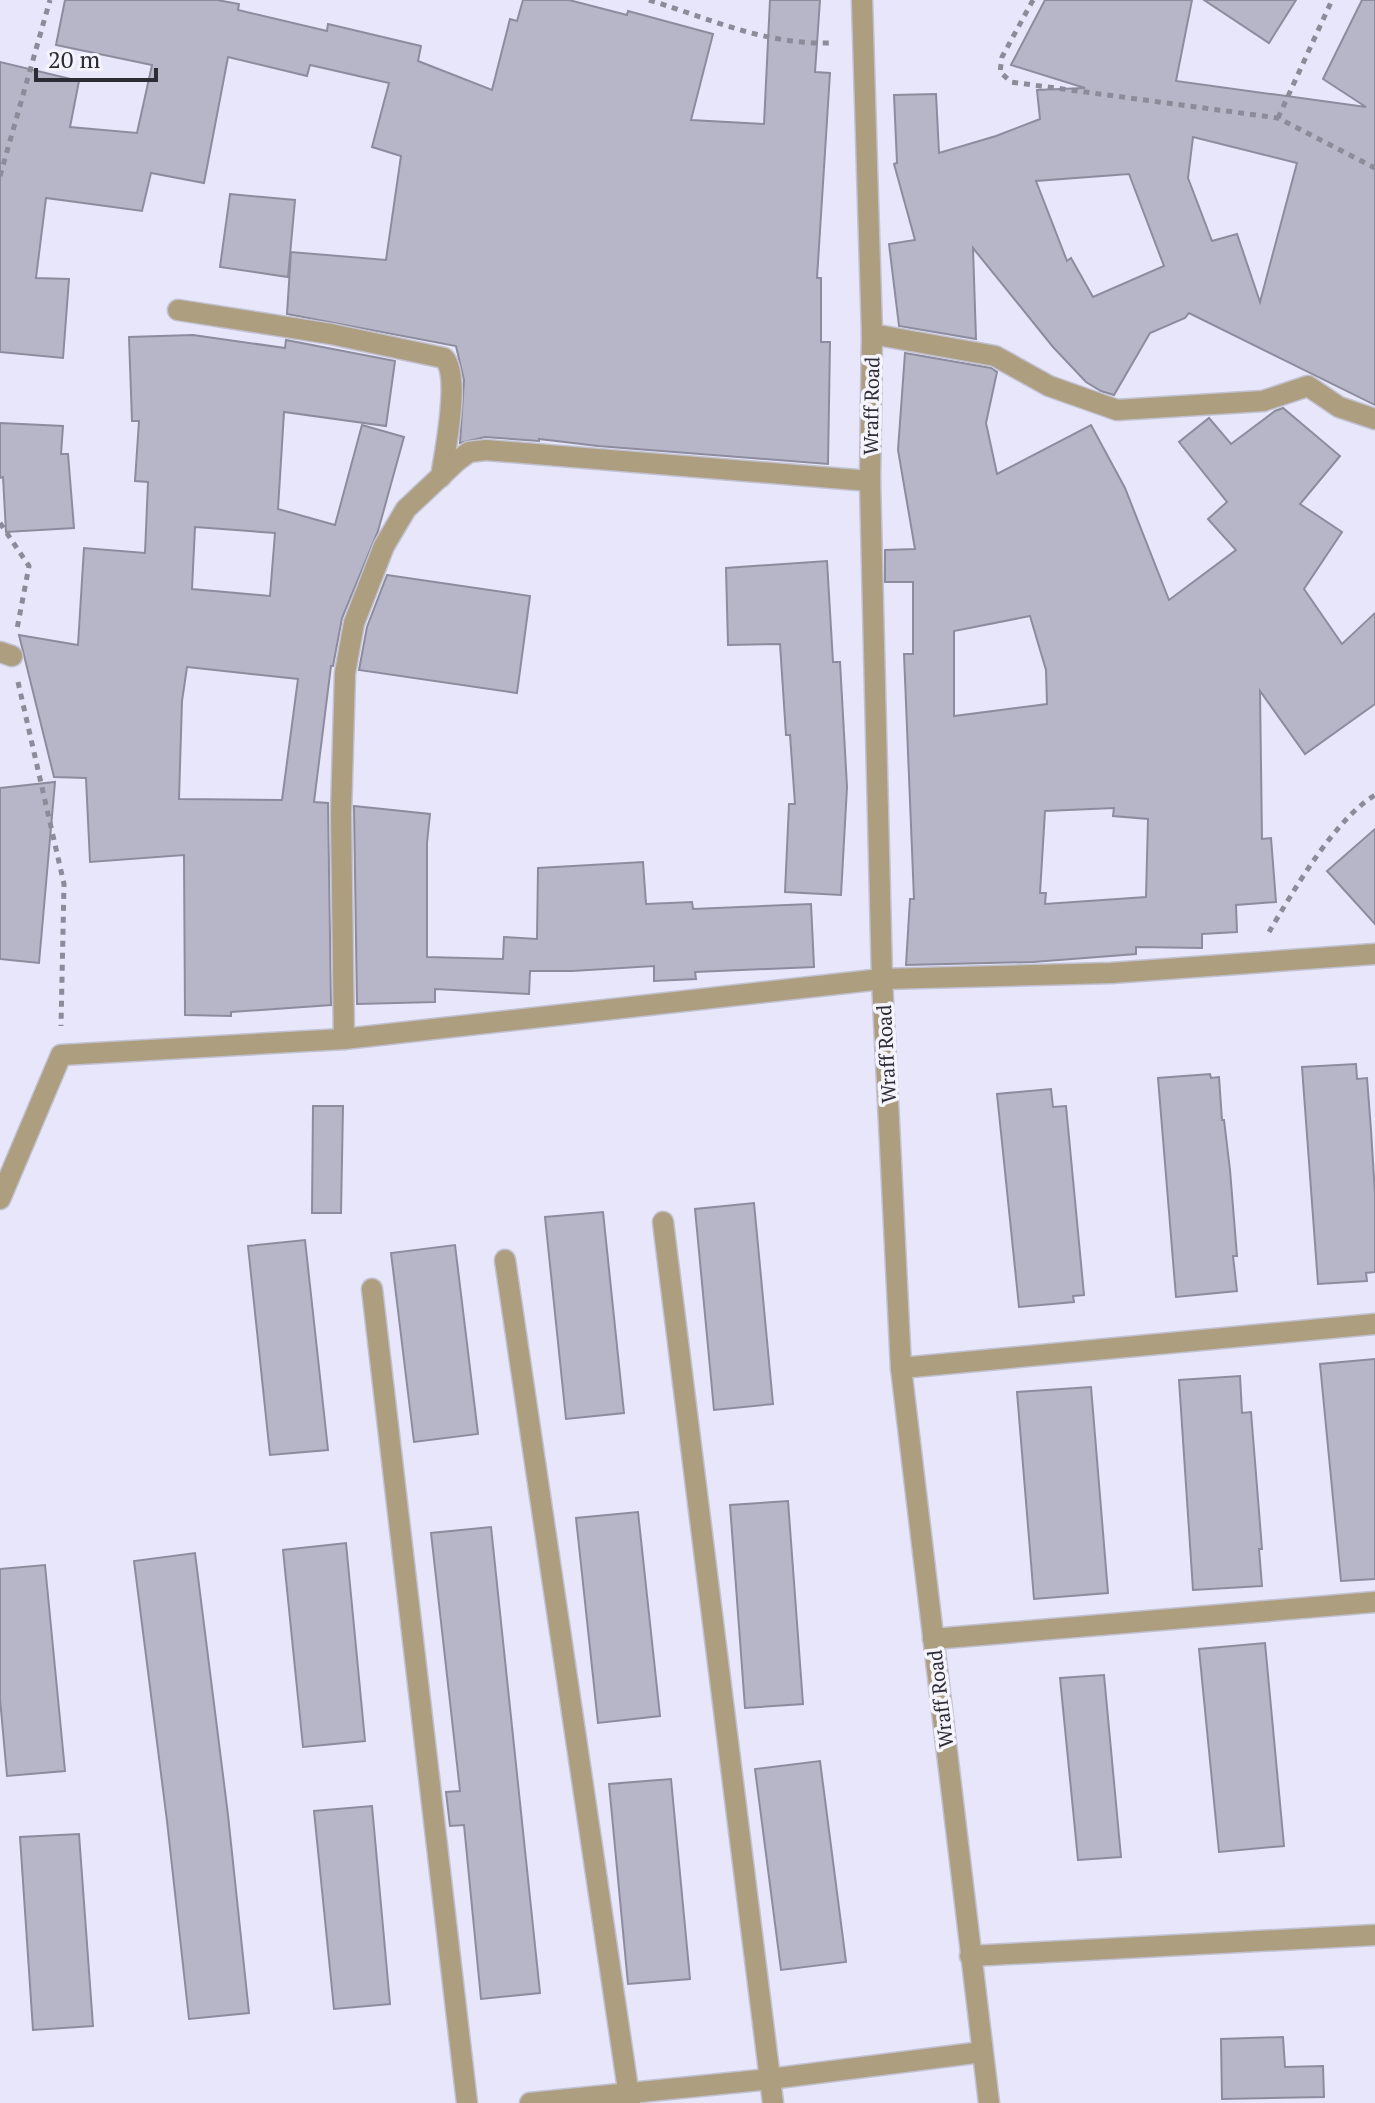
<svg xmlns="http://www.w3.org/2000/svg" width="1375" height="2103" viewBox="0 0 1375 2103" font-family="'PT Serif',serif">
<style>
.building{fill:#b7b6c9;stroke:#8d8c9e;stroke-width:2;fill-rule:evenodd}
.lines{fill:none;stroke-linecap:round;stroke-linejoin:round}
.minor-casing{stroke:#c2c1d2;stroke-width:23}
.path{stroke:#8c8b9a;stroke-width:5;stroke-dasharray:6 6;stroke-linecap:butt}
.minor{stroke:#ac9e7e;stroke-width:20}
.labels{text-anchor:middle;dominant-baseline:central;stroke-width:7;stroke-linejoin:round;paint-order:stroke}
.street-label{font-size:20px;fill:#2d2c34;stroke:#f5f4fc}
</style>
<rect width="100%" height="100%" fill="#e7e6fa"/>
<g class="building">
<path d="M 65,0 L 217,0 L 239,4 L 238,10 L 327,31 L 328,24 L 421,46 L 418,61 L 492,90 L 510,19 L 517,21 L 523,0 L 569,0 L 627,15 L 628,11 L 713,34 L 691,120 L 764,124 L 770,0 L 820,0 L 815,72 L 830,73 L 817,278 L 821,278 L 821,342 L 830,342 L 828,464 L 598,446 L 539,439 L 539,441 L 485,437 L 460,443 L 464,380 L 456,346 L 287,314 L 291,252 L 386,260 L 401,156 L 372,147 L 389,83 L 310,65 L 307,76 L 228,57 L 204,183 L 151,173 L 142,211 L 46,198 L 36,278 L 69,279 L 63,358 L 0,352 L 0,62 L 79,81 L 70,127 L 137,133 L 152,65 L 56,45 Z"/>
<path d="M 1045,0 L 1192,0 L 1176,81 L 1366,107 L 1323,79 L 1362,0 L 1375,0 L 1375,405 L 1189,313 L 1185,318 L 1150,333 L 1114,395 L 1101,391 L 1086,382 L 1053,347 L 973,248 L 976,339 L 899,326 L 889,244 L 915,240 L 894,164 L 897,163 L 894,95 L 936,94 L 939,153 L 996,136 L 1040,119 L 1037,90 L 1085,88 L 1011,65 ZM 1193,137 L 1297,163 L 1260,302 L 1237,234 L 1212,241 L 1188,178 ZM 1129,174 L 1164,266 L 1093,297 L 1071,258 L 1067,261 L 1036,181 Z"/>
<path d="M 1204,0 L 1296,0 L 1269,43 Z"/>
<path d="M 230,194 L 295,200 L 288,277 L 220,267 Z"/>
<path d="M 193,335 L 285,348 L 286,340 L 395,361 L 386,426 L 284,412 L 278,509 L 335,525 L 362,425 L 404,437 L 378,531 L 342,618 L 333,666 L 331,666 L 314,802 L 328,803 L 331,1005 L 231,1012 L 231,1016 L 185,1015 L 184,855 L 90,862 L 86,778 L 54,777 L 19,635 L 78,645 L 84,548 L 145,553 L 148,482 L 135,481 L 139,421 L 132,421 L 129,337 ZM 195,527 L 275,533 L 270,596 L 192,589 ZM 187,667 L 298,679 L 282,800 L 179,799 L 182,701 Z"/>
<path d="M 905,353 L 991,368 L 997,372 L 986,423 L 997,474 L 1091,425 L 1125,488 L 1169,600 L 1236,550 L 1208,519 L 1227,502 L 1179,442 L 1209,418 L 1231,444 L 1275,411 L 1283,408 L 1340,456 L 1300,504 L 1342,532 L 1304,589 L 1342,644 L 1375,613 L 1375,704 L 1305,754 L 1260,691 L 1262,839 L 1271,838 L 1276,902 L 1236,905 L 1237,932 L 1202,934 L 1202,948 L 1136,947 L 1136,954 L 1033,962 L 906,965 L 910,899 L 914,899 L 904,654 L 913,654 L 913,582 L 885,582 L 885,550 L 915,549 L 898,450 ZM 1030,616 L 1046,670 L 1047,704 L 954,716 L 954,631 ZM 1114,808 L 1113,816 L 1148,819 L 1146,897 L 1045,904 L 1046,893 L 1040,893 L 1045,811 Z"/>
<path d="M 0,423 L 63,426 L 61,454 L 68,454 L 74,528 L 6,532 L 3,477 L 0,478 Z"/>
<path d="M 827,561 L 833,662 L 840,662 L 847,787 L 841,895 L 785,892 L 789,804 L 795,804 L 790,735 L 786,735 L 780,644 L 728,645 L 726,568 Z"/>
<path d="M 387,575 L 530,596 L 517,693 L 359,670 L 367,627 Z"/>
<path d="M 55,782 L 39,963 L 0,959 L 0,788 Z"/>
<path d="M 354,806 L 430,814 L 427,843 L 427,957 L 503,959 L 504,937 L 537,939 L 538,868 L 643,862 L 646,904 L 692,902 L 693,909 L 811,904 L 814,967 L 695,972 L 696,979 L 654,981 L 654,966 L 572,971 L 530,971 L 529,994 L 435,989 L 435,1002 L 357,1004 Z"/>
<path d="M 1375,829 L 1375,924 L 1327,871 Z"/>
<path d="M 1356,1064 L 1357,1079 L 1367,1078 L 1371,1130 L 1375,1194 L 1375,1272 L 1366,1273 L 1367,1281 L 1318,1284 L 1302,1067 Z"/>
<path d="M 1210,1074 L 1211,1078 L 1219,1077 L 1222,1120 L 1224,1120 L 1230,1170 L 1237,1256 L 1233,1256 L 1237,1291 L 1176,1297 L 1158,1078 Z"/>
<path d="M 1051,1089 L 1053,1107 L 1066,1106 L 1084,1295 L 1073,1296 L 1074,1302 L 1019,1307 L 997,1094 Z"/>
<path d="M 313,1106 L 343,1106 L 341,1213 L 312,1213 Z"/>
<path d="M 754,1203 L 773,1404 L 714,1410 L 695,1209 Z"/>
<path d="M 603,1212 L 624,1413 L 566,1419 L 545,1217 Z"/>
<path d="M 305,1240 L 328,1450 L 270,1455 L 248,1246 Z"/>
<path d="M 455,1245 L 478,1434 L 414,1442 L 391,1253 Z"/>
<path d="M 1375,1359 L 1375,1579 L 1341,1581 L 1320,1364 Z"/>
<path d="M 1240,1376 L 1242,1413 L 1251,1412 L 1262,1549 L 1259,1549 L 1262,1586 L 1193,1590 L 1179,1380 Z"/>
<path d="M 1091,1387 L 1108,1593 L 1034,1599 L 1017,1392 Z"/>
<path d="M 788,1501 L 803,1704 L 745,1708 L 730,1505 Z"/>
<path d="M 638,1512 L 660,1716 L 598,1723 L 576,1518 Z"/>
<path d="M 491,1527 L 540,1993 L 481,1999 L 464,1825 L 450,1826 L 446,1792 L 460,1791 L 431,1533 Z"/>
<path d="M 346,1543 L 365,1741 L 303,1747 L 283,1550 Z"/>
<path d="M 195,1553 L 228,1815 L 249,2013 L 189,2019 L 167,1821 L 134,1561 Z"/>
<path d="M 45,1565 L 65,1771 L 7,1776 L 0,1699 L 0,1569 Z"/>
<path d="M 1265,1643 L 1284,1846 L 1219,1852 L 1199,1649 Z"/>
<path d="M 1104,1675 L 1121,1857 L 1078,1860 L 1060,1678 Z"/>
<path d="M 820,1761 L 846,1962 L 781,1970 L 755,1769 Z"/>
<path d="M 671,1779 L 690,1979 L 628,1984 L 609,1784 Z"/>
<path d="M 372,1806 L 390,2004 L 334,2009 L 314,1811 Z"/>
<path d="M 79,1834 L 93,2026 L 33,2030 L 20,1837 Z"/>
<path d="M 1283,2037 L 1285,2067 L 1323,2066 L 1324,2097 L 1222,2099 L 1221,2039 Z"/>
</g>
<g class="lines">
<g class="minor-casing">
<g id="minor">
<path d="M 862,0 L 872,334 L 870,481 L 882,979 L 901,1368 L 989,2103"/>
<path d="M 178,310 L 331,334 L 444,358 C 461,376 445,451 441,477"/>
<path d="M 872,334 L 995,356 L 1049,386 L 1117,410 L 1263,401 L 1308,386 L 1339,407 L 1375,419"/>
<path d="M 0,652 L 12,656"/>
<path d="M 344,1039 L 341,814 L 345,673 L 354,623 L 384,546 L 406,509 L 457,461 L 469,452 L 486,450 L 870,481"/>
<path d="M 0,1199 L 61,1055 L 344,1039 L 882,979 L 1111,973 L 1375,954"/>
<path d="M 663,1222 L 773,2103"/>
<path d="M 505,1260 L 630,2103"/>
<path d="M 372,1289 L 467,2103"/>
<path d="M 901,1368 L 1375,1324"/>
<path d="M 933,1639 L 1375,1602"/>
<path d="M 970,1956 L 1375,1935"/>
<path d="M 530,2103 L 770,2079 L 982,2052"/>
</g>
</g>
<g class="path">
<path d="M 649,0 C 714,20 764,45 834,43"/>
<path d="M 1033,0 L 1002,57 L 1000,72 L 1011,82 L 1278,118 L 1375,168"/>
<path d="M 1278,118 L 1332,0"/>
<path d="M 0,176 L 50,0"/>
<path d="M 0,523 L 29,566 L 17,629"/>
<path d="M 18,682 L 64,884 L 61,1026"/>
<path d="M 1269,932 C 1294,890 1334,820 1375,795"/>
</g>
<use href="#minor" class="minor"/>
</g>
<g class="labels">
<g class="street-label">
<text transform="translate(871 406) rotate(-89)">Wraff Road</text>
<text transform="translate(886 1054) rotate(-93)">Wraff Road</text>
<text transform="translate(940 1699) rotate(-97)">Wraff Road</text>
</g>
</g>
<path d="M36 68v12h120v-12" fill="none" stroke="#2d2c34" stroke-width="4"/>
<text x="48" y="68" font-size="24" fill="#2d2c34" stroke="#f5f4fc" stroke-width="6" paint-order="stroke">20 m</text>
</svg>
